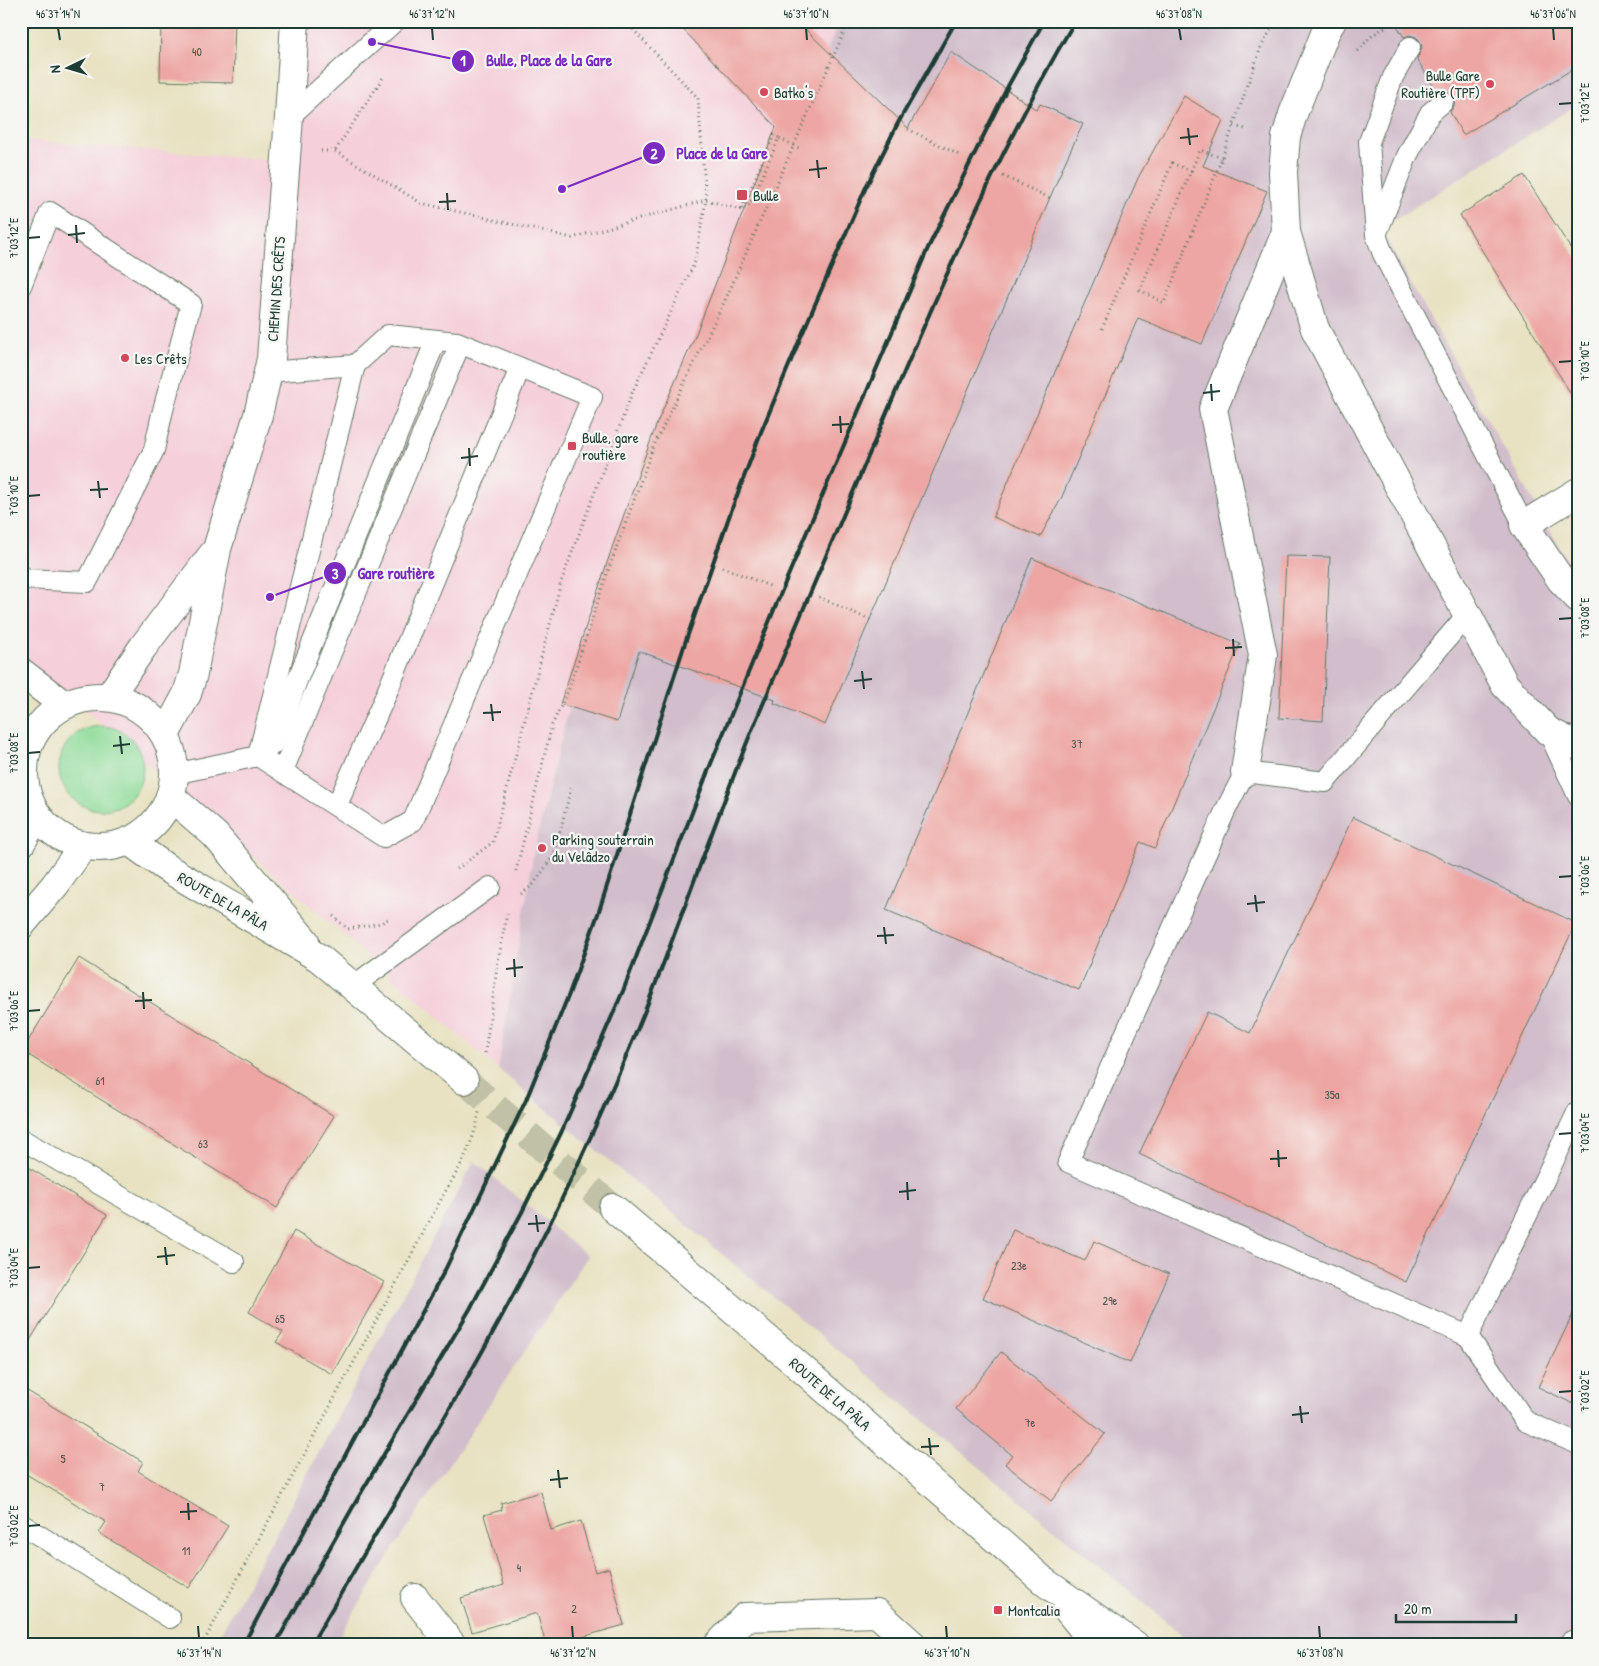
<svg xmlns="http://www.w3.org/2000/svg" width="1599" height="1666" viewBox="0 0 1599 1666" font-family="'Patrick Hand',sans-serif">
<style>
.built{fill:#f5cfda}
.industrial{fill:#d1bdcb}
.green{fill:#8edb99;stroke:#568c66}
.building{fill:#eda6a3}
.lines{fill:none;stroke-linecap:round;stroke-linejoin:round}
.secondary-tunnel{stroke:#c0c1a6;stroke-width:28;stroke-dasharray:28 14;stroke-linecap:butt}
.lane-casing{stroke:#657766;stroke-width:22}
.street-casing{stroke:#657766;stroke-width:30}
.secondary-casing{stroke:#657766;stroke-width:30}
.path{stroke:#657766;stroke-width:3;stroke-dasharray:1 4;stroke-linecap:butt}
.lane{stroke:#fff;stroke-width:20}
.street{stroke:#fff;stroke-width:28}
.secondary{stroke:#fff;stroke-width:28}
.rail{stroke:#1f3d34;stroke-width:4}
.ticks{fill:none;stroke:#1f3d34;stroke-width:2}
.poi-dot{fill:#d1495b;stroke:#f6f6f2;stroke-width:2}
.labels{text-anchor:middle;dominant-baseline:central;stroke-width:4.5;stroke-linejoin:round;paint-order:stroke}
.number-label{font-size:12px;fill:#525750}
.poi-label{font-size:15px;fill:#1f3d34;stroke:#f6f6f2;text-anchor:start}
.street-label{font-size:15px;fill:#1f3d34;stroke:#f6f6f2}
.leader{fill:none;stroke:#7b2cbf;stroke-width:2}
.callout-dot{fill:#7b2cbf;stroke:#f6f6f2;stroke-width:2}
.mark-label{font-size:15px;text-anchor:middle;font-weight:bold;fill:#fff}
.callout-label{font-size:16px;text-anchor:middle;font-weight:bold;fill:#7b2cbf;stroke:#f6f6f2;stroke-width:4.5;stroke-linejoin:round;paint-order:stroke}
.neatline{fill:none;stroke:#1f3d34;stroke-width:2}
.ticks-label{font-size:12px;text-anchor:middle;fill:#1f3d34}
</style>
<rect width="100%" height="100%" fill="#f6f6f2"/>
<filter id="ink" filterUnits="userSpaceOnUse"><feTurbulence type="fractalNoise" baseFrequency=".02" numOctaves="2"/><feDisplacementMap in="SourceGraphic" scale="10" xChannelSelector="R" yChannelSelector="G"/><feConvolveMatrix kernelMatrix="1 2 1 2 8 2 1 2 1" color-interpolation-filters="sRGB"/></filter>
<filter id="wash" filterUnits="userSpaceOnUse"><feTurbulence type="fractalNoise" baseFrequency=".0096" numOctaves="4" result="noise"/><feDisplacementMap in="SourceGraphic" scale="20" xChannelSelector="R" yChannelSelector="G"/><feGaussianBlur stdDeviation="1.12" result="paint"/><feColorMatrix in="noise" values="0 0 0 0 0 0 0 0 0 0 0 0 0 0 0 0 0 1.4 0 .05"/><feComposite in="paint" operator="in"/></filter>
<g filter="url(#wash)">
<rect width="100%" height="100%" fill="#e8e2c2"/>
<path class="built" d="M 292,21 L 839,21 L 752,228 L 574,686 L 534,851 L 498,1069 L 21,655 L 21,140 L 286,161 Z"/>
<g class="industrial">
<path d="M 839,21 L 1578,21 L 1578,104 L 1380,229 L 1578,580 L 1578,1645 L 1189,1645 L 1179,1632 L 498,1069 L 534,851 L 574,686 L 752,228 Z"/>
<path d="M 474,1161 L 588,1256 L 391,1552 L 334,1645 L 214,1645 L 276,1533 Z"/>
</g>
<circle class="green" cx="101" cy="768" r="42"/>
<g id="blocks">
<g class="building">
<path d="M 161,21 L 235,21 L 233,83 L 160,81 Z"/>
<path d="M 675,21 L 798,21 L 810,34 L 908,128 L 951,52 L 1037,110 L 1040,104 L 1083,124 L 1066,160 L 825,725 L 774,703 L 775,700 L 639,651 L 617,722 L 560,704 L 613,545 L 657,423 L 696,334 L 776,127 Z"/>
<path d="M 1394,21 L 1578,21 L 1578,66 L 1463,135 L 1450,112 L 1454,106 L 1455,100 L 1452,95 L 1447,91 L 1437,92 L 1417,59 L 1422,47 L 1420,41 L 1416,37 L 1410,35 L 1404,37 Z"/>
<path d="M 1184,96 L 1223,120 L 1203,166 L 1267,191 L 1202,344 L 1138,318 L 1061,499 L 1040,537 L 993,517 L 1138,178 Z"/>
<path d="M 1524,175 L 1578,260 L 1578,405 L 1460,215 Z"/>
<path d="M 1286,556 L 1330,557 L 1323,721 L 1279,718 Z"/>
<path d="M 1032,558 L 1240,644 L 1155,848 L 1140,842 L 1079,990 L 886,910 Z"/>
<path d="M 1353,817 L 1576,923 L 1406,1282 L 1139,1154 L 1207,1012 L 1250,1033 Z"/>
<path d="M 79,958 L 334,1116 L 277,1208 L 22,1051 Z"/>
<path d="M 21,1163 L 107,1215 L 21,1355 Z"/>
<path d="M 1013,1230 L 1085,1261 L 1094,1241 L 1169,1274 L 1130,1363 L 983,1298 Z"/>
<path d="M 294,1231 L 384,1282 L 332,1374 L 276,1342 L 283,1332 L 249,1312 Z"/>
<path d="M 1578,1303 L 1578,1406 L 1538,1387 Z"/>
<path d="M 1001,1352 L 1105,1434 L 1051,1501 L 1005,1464 L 1012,1455 L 956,1409 Z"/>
<path d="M 21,1387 L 143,1462 L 138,1471 L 228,1526 L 189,1588 L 99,1533 L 106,1522 L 21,1471 Z"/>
<path d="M 541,1492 L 551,1530 L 581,1521 L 595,1572 L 609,1568 L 624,1625 L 554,1645 L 546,1645 L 537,1613 L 472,1632 L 461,1598 L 504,1585 L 484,1515 L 502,1510 L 501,1503 Z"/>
</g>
</g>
</g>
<g filter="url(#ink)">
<use href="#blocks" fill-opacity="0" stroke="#657766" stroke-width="1"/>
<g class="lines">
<path class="secondary-tunnel" d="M 464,1080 L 613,1208"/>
<g class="lane-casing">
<g id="lane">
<path d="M 1410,47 L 1393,77 L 1369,142 L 1376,235 L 1383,254 L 1524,525"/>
<path d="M 289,117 L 395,21"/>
<path d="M 1378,230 L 1407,156 L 1430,113 L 1443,102"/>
<path d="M 21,286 L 50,212 L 191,304 L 162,414 L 154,450 L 87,582 L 26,579 L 21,575"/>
<path d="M 355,365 L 388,335 L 457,342 L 592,397 L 413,821 L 384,837 L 258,756 L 272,745 L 284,718 L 296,683 L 436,340"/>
<path d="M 1467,615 L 1325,782 L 1245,772 L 1226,809 L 1068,1162 L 1468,1336 L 1578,1111"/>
<path d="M 1548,731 L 1578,796"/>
<path d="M 283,771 L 312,699 L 460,344"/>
<path d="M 174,774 L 258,756 L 355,365 L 268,372"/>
<path d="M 337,805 L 385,697 L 520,368"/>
<path d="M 353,986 L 490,887"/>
<path d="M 21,1139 L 234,1262"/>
<path d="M 1468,1336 L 1525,1421 L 1578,1444"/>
<path d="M 21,1524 L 170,1618"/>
</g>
</g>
<g class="street-casing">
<g id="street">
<path d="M 1332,21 L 1326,31 L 1293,114 L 1286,137 L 1283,172 L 1286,232 L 1315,329 L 1505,685 L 1548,731 L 1578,746"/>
<path d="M 1578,492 L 1524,525 L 1561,580 L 1578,598"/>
<path d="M 109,697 L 143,647 L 213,554"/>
<path d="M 165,735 L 187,694 L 193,674 L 217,549 L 258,415 L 271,359 L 289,117 L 295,21"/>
<path d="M 1245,772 L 1263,655 L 1213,409 L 1286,232"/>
<path d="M 21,843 L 37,815"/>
<path d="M 21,925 L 55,885 L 83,846"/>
<path d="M 415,1598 L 452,1645"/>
<path d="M 718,1645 L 745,1617 L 877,1613 L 913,1645"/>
<path d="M 1573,1645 L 1578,1643"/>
</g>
</g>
<g class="secondary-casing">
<g id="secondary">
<path d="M 21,672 L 64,705"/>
<circle cx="99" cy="772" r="75"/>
<path d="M 170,796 L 215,835 L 305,941"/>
<path d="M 129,841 L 165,867 L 319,958 L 464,1080"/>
<path d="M 613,1208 L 792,1360 L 1046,1583 L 1135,1645"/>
<path d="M 1067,1609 L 1096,1645"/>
</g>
</g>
<g class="path">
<path d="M 1358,51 L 1370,37 L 1385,27"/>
<path d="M 1234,126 L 1245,129"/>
<path d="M 908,129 L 961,156"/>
<path d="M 321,151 L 335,151 L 384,76"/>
<path d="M 335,151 L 421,203 L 572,238 L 706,200 L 742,210 L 750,204 L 779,138 L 801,149"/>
<path d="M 1191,171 L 1200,150 L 1222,158"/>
<path d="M 1003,176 L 1050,198"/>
<path d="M 742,209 L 774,135 L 779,138"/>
<path d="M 1102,329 L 1172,163 L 1191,171 L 1140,290 L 1164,303 L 1222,158 L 1261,47 L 1276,21"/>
<path d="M 722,567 L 772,587"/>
<path d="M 819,597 L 870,620"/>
<path d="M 457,869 L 493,842 L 561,582 L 632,393 L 695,262 L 706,200 L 698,98 L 625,21"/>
<path d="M 516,871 L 552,725 L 568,691 L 604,582 L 654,445 L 727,296 L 849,21"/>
<path d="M 521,894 L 533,885 L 554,855 L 571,788"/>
<path d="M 333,916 L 348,929 L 381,923 L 390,918"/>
<path d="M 485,1053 L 498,961 L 507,914"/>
<path d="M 202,1645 L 445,1192 C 461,1166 474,1142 479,1112"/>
</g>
<use href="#lane" class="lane"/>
<use href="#street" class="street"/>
<use href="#secondary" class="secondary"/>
<g class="rail">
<path d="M 243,1645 L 445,1270 L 526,1100 L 569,994 L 598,914 L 685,643 L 730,514 L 761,432 L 800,339 L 866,187 L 898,123 L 956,21"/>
<path d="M 275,1645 L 358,1498 L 470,1309 L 522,1212 L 561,1133 L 623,991 L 710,766 L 785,583 L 928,248 L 1008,86 L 1044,21"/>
<path d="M 311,1645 C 397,1494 492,1348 566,1190 C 595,1128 623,1066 648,1003 C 684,912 715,820 752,730 C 800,617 848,504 896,391 C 950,265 1005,139 1075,21"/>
</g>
</g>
</g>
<path class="ticks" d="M 58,28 L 60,40M 432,28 L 433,40M 806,28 L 807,40M 1179,28 L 1181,40M 1553,28 L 1554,40M 1559,104 L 1572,103M 1188,128 L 1190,145M 1180,138 L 1198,136M 817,160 L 819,178M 809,170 L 827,168M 447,193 L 448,210M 439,202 L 456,201M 76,225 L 77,243M 68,235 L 85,233M 28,238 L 40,237M 1559,362 L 1572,361M 1211,384 L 1212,401M 1203,393 L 1220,391M 840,416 L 841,433M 832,425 L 849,424M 469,448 L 470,466M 461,458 L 478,456M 98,481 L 100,498M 90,490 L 108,489M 28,496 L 40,495M 1559,619 L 1572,618M 1233,639 L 1234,656M 1225,648 L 1242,647M 862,671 L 864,689M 854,681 L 872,679M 491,704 L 493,721M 483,713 L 501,712M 120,736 L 122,754M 113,746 L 130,744M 28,753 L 40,752M 1559,877 L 1572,876M 1255,895 L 1257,912M 1247,904 L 1265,902M 884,927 L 886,944M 877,936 L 894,935M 514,959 L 515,977M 506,969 L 523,967M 143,992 L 144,1009M 135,1001 L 152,1000M 28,1011 L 40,1010M 1559,1134 L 1572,1133M 1278,1150 L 1279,1167M 1270,1159 L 1287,1158M 907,1182 L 908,1200M 899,1192 L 916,1190M 536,1215 L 538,1232M 528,1224 L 545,1223M 165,1247 L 167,1265M 157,1257 L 175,1255M 28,1268 L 40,1267M 1559,1392 L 1572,1391M 1300,1406 L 1302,1423M 1292,1415 L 1309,1413M 929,1438 L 931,1455M 921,1447 L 939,1446M 558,1470 L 560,1488M 550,1480 L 568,1478M 188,1503 L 189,1520M 180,1512 L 197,1511M 28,1526 L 40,1525M 198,1626 L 199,1638M 572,1626 L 573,1638M 946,1626 L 947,1638M 1319,1626 L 1320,1638"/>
<g class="poi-dot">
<circle cx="1490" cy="84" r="5"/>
<circle cx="764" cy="92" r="5"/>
<rect x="736" y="189" width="12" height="12" rx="2.5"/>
<circle cx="125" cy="358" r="5"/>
<rect x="567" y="441" width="10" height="10" rx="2.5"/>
<circle cx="542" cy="848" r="5"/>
<rect x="993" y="1605" width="10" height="10" rx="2.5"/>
</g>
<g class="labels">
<g class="number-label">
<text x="197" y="51">40</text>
<text x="1077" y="743">37</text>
<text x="100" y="1080">61</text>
<text x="1332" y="1094">35a</text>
<text x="203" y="1143">63</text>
<text x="1019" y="1265">23e</text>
<text x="1110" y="1300">29e</text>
<text x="280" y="1318">65</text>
<text x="1030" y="1422">7e</text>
<text x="63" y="1458">5</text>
<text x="102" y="1486">7</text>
<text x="186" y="1550">11</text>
<text x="519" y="1567">4</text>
<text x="574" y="1608">2</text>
</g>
<g class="poi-label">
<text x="1480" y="75" text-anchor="end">Bulle Gare<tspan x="1480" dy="17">Routière (TPF)</tspan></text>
<text x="774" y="92">Batko's</text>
<text x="753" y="195">Bulle</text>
<text x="135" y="358">Les Crêts</text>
<text x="582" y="437">Bulle, gare<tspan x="582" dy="17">routière</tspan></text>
<text x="552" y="839">Parking souterrain<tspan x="552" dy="17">du Velâdzo</tspan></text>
<text x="1008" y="1610">Montcalia</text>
</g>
<g class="street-label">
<text transform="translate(276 289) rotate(-86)">CHEMIN DES CRÊTS</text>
<text transform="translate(223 901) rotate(30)">ROUTE DE LA PÂLA</text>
<text transform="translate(830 1394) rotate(41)">ROUTE DE LA PÂLA</text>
</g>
</g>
<path class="leader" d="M372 42L463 61M562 189L654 153M270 597L335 573"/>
<g class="callout-dot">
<circle cx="372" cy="42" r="5"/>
<circle cx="562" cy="189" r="5"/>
<circle cx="270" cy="597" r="5"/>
<circle cx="463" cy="61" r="12"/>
<circle cx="654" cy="153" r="12"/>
<circle cx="335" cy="573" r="12"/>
</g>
<g class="mark-label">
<text x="463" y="66">1</text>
<text x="654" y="159">2</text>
<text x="335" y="579">3</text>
</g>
<g class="callout-label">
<text x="549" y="66">Bulle, Place de la Gare</text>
<text x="722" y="159">Place de la Gare</text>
<text x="396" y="579">Gare routière</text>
</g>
<rect width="1599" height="1666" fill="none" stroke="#f6f6f2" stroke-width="55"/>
<g transform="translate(68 68) rotate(265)" stroke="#f6f6f2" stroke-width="4" paint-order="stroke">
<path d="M0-4L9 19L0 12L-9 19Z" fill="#1f3d34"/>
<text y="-8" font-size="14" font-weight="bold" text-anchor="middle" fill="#1f3d34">N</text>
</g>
<path d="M1396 1614v8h120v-8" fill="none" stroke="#1f3d34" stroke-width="2.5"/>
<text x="1404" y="1614" font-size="15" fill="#1f3d34" stroke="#f6f6f2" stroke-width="4" paint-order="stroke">20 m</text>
<rect x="28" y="28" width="1544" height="1610" class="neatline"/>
<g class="ticks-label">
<text x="58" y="18">46°37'14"N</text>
<text x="432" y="18">46°37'12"N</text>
<text x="806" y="18">46°37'10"N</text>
<text x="1179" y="18">46°37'08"N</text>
<text x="1553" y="18">46°37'06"N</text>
<text transform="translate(1585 103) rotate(-90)" y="4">7°03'12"E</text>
<text transform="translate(14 238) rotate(-90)" y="4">7°03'12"E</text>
<text transform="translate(1585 361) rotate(-90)" y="4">7°03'10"E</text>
<text transform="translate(14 496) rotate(-90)" y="4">7°03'10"E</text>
<text transform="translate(1585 618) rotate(-90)" y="4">7°03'08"E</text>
<text transform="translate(14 753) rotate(-90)" y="4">7°03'08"E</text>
<text transform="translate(1585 876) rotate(-90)" y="4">7°03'06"E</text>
<text transform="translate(14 1011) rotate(-90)" y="4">7°03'06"E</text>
<text transform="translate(1585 1133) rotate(-90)" y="4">7°03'04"E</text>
<text transform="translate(14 1268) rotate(-90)" y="4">7°03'04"E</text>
<text transform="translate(1585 1391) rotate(-90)" y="4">7°03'02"E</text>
<text transform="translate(14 1526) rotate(-90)" y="4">7°03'02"E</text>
<text x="199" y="1657">46°37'14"N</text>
<text x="573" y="1657">46°37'12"N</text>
<text x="947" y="1657">46°37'10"N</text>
<text x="1320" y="1657">46°37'08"N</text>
</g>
</svg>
